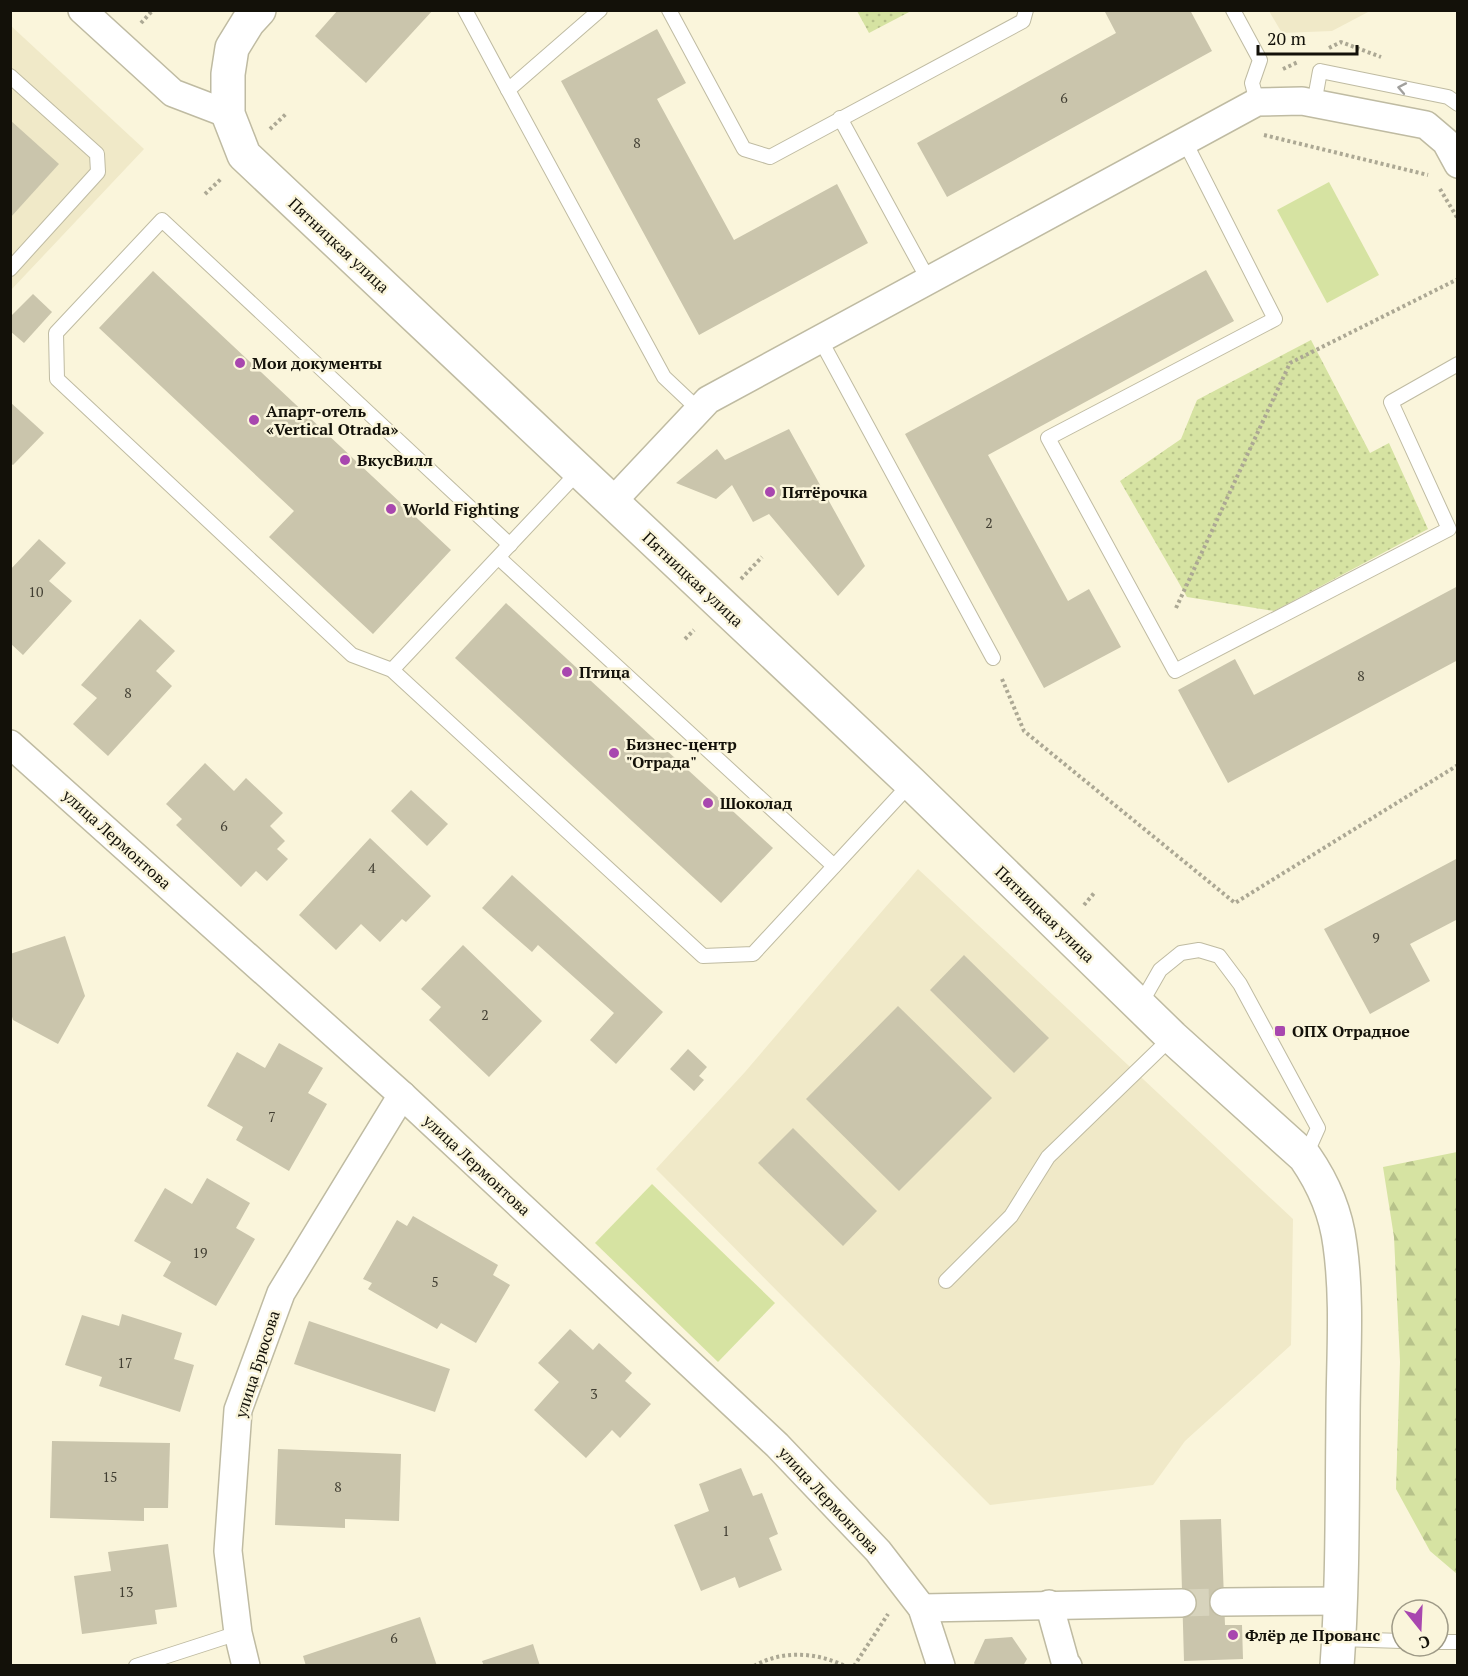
<svg xmlns="http://www.w3.org/2000/svg" width="1468" height="1676" viewBox="0 0 1468 1676" font-family="'PT Serif',serif">
<style>
.built{fill:#f0e9c8}
.grass{fill:#d6e3a2}
.forest{fill:url(#forest-firs)}
.park{fill:url(#park-dots)}
.building{fill:#cac5ac}
.lines{fill:none;stroke-linecap:round;stroke-linejoin:round}
.minor-tunnel{stroke:#d7d3bc;stroke-width:27;stroke-dasharray:27 14;stroke-linecap:butt}
.service-casing{stroke:#bfbba2;stroke-width:16}
.minor-casing{stroke:#bfbba2;stroke-width:30}
.tertiary-casing{stroke:#bfbba2;stroke-width:36}
.path{stroke:#aca894;stroke-width:4;stroke-dasharray:3 3;stroke-linecap:butt}
.service{stroke:#fff;stroke-width:14}
.minor{stroke:#fff;stroke-width:27}
.tertiary{stroke:#fff;stroke-width:33}
.oneway{stroke:#a1a09d}
.poi-dot{fill:#a847af;stroke:#faf5db;stroke-width:2}
.labels{text-anchor:middle;dominant-baseline:central;stroke-width:5;stroke-linejoin:round;paint-order:stroke}
.number-label{font-size:14px;fill:#413e32}
.street-label{font-size:16px;fill:#131109;stroke:#faf5db}
.poi-label{font-size:16px;font-weight:bold;fill:#131109;stroke:#faf5db;text-anchor:start}
</style>
<defs>
<pattern id="forest-firs" width="22" height="20" patternUnits="userSpaceOnUse" patternTransform="scale(1.5)"><rect width="22" height="20" fill="#d6e3a2"/><path d="M5 1l3.5 6h-7zM16 11l3.5 6h-7z" fill="#b7c28a"/></pattern>
<pattern id="park-dots" width="8" height="8" patternUnits="userSpaceOnUse" patternTransform="scale(1.5)"><rect width="8" height="8" fill="#d6e3a2"/><path d="M2 2h.1M6 6h.1" fill="none" stroke="#b7c28a" stroke-width="1.8" stroke-linecap="round"/></pattern>
</defs>
<rect width="100%" height="100%" fill="#faf5db"/>
<g class="built">
<path d="M 1269,11 L 1370,11 L 1332,31 L 1282,33 Z"/>
<path d="M 10,25 L 144,149 L 11,290 L 10,290 Z"/>
<path d="M 918,869 L 1293,1219 L 1291,1345 L 1185,1441 L 1153,1485 L 990,1505 L 656,1169 L 745,1072 Z"/>
</g>
<g class="grass">
<path d="M 1329,182 L 1379,275 L 1327,303 L 1277,210 Z"/>
<path d="M 652,1184 L 775,1303 L 718,1362 L 595,1243 Z"/>
</g>
<path class="forest" d="M 1457,1152 L 1458,1152 L 1457,1574 L 1430,1551 L 1396,1489 L 1400,1362 L 1394,1237 L 1383,1167 Z"/>
<g class="park">
<path d="M 857,11 L 911,11 L 869,33 Z"/>
<path d="M 1311,340 L 1370,453 L 1389,443 L 1428,529 L 1274,611 L 1187,597 L 1120,481 L 1181,439 L 1197,400 Z"/>
</g>
<g class="building">
<path d="M 338,10 L 433,10 L 366,83 L 315,36 Z"/>
<path d="M 1104,10 L 1190,10 L 1212,51 L 947,197 L 917,143 L 1116,33 Z"/>
<path d="M 657,29 L 686,83 L 657,99 L 734,240 L 837,184 L 868,243 L 699,335 L 561,81 Z"/>
<path d="M 10,120 L 59,164 L 10,218 Z"/>
<path d="M 1206,270 L 1234,321 L 988,455 L 1068,601 L 1089,589 L 1121,647 L 1044,688 L 905,434 Z"/>
<path d="M 153,271 L 451,550 L 373,634 L 269,537 L 294,511 L 99,328 Z"/>
<path d="M 33,294 L 52,312 L 24,343 L 10,331 L 10,317 Z"/>
<path d="M 10,402 L 44,433 L 13,465 L 10,463 Z"/>
<path d="M 789,429 L 865,566 L 838,596 L 769,514 L 753,522 L 732,485 L 716,499 L 676,483 L 717,449 L 725,460 Z"/>
<path d="M 39,539 L 66,563 L 49,581 L 72,601 L 23,655 L 10,643 L 10,570 Z"/>
<path d="M 1458,586 L 1458,660 L 1228,783 L 1178,690 L 1235,659 L 1254,695 Z"/>
<path d="M 506,603 L 773,848 L 721,903 L 455,658 Z"/>
<path d="M 140,619 L 175,651 L 156,671 L 172,686 L 108,756 L 73,724 L 97,698 L 81,685 Z"/>
<path d="M 205,763 L 234,791 L 246,778 L 283,813 L 270,826 L 285,841 L 277,849 L 288,859 L 267,881 L 256,871 L 241,887 L 176,825 L 182,819 L 166,804 Z"/>
<path d="M 411,790 L 448,824 L 427,846 L 391,811 Z"/>
<path d="M 370,838 L 431,896 L 406,922 L 402,919 L 380,942 L 361,924 L 336,950 L 299,915 Z"/>
<path d="M 1458,858 L 1458,919 L 1410,944 L 1430,981 L 1370,1014 L 1324,929 Z"/>
<path d="M 512,875 L 663,1012 L 616,1064 L 590,1040 L 614,1013 L 538,945 L 532,952 L 482,908 Z"/>
<path d="M 65,936 L 85,996 L 58,1044 L 13,1020 L 10,1010 L 10,954 Z"/>
<path d="M 463,945 L 542,1021 L 489,1077 L 429,1020 L 441,1007 L 421,989 Z"/>
<path d="M 964,955 L 1049,1038 L 1014,1073 L 930,990 Z"/>
<path d="M 898,1006 L 992,1098 L 899,1191 L 806,1099 Z"/>
<path d="M 279,1043 L 323,1068 L 308,1093 L 327,1104 L 289,1171 L 236,1140 L 243,1127 L 207,1106 L 237,1052 L 265,1068 Z"/>
<path d="M 688,1049 L 707,1067 L 699,1076 L 704,1080 L 694,1091 L 670,1069 Z"/>
<path d="M 793,1128 L 877,1211 L 843,1246 L 758,1163 Z"/>
<path d="M 207,1178 L 250,1203 L 236,1228 L 255,1239 L 216,1306 L 163,1276 L 171,1262 L 134,1241 L 165,1188 L 192,1204 Z"/>
<path d="M 413,1216 L 498,1265 L 493,1275 L 510,1285 L 476,1343 L 441,1323 L 437,1329 L 368,1289 L 372,1283 L 363,1279 L 397,1220 L 407,1226 Z"/>
<path d="M 122,1314 L 182,1333 L 174,1359 L 194,1365 L 180,1412 L 99,1386 L 102,1377 L 65,1365 L 82,1315 L 119,1326 Z"/>
<path d="M 309,1321 L 450,1369 L 435,1412 L 294,1364 Z"/>
<path d="M 570,1329 L 593,1350 L 599,1343 L 632,1373 L 625,1381 L 651,1404 L 620,1438 L 612,1430 L 586,1458 L 534,1410 L 559,1382 L 538,1363 Z"/>
<path d="M 52,1441 L 170,1443 L 168,1508 L 144,1508 L 144,1521 L 50,1518 Z"/>
<path d="M 278,1449 L 401,1454 L 399,1521 L 345,1519 L 345,1528 L 275,1525 Z"/>
<path d="M 741,1468 L 753,1496 L 762,1493 L 778,1534 L 769,1538 L 782,1570 L 739,1588 L 735,1577 L 701,1591 L 674,1525 L 709,1511 L 699,1484 Z"/>
<path d="M 1221,1519 L 1225,1625 L 1242,1625 L 1243,1659 L 1184,1661 L 1180,1520 Z"/>
<path d="M 168,1544 L 177,1607 L 155,1610 L 157,1624 L 82,1634 L 74,1576 L 111,1571 L 108,1552 Z"/>
<path d="M 420,1617 L 437,1666 L 306,1666 L 303,1656 Z"/>
<path d="M 1012,1637 L 1027,1659 L 1023,1666 L 976,1666 L 974,1663 L 985,1639 Z"/>
<path d="M 533,1644 L 540,1666 L 484,1666 L 482,1661 Z"/>
</g>
<g class="lines">
<path class="minor-tunnel" d="M 1182,1603 L 1224,1602"/>
<g class="service-casing">
<g id="service">
<path d="M 465,10 L 508,90"/>
<path d="M 600,10 L 508,90 L 664,377 L 699,410"/>
<path d="M 669,10 L 744,149 L 770,157 L 1023,21 L 1026,10"/>
<path d="M 1233,10 L 1260,60 L 1252,83 L 1257,102"/>
<path d="M 10,76 L 97,154 L 98,172 L 10,269"/>
<path d="M 1314,104 L 1320,71 L 1448,97 L 1458,104"/>
<path d="M 840,118 L 929,281"/>
<path d="M 1185,142 L 1275,319 L 1048,438 L 1175,671 L 1449,529 L 1391,402 L 1458,364"/>
<path d="M 820,339 L 993,658"/>
<path d="M 510,545 L 162,220 L 56,333 L 57,379 L 352,655 L 392,670 L 703,956 L 753,954 L 911,783"/>
<path d="M 499,558 L 834,866"/>
<path d="M 392,670 L 579,471"/>
<path d="M 1140,1005 L 1160,970 L 1181,953 L 1199,950 L 1219,956 L 1240,984 L 1318,1128 L 1305,1157"/>
<path d="M 946,1281 L 1011,1216 L 1048,1157 L 1172,1037"/>
<path d="M 1339,1639 L 1402,1641"/>
<path d="M 1438,1642 L 1458,1642"/>
<path d="M 136,1666 L 238,1633"/>
</g>
</g>
<g class="minor-casing">
<g id="minor">
<path d="M 82,10 L 173,93 L 228,114"/>
<path d="M 612,502 L 708,400 L 1257,102 L 1302,101 L 1426,125 L 1446,142 L 1458,164"/>
<path d="M 10,744 L 402,1095 L 777,1445 L 878,1551 L 922,1608 L 941,1666"/>
<path d="M 1224,1602 L 1341,1601"/>
<path d="M 1049,1604 L 1066,1665 L 1068,1666"/>
<path d="M 922,1608 L 1182,1603"/>
<path d="M 246,1666 L 238,1633 L 228,1551 L 238,1410 L 281,1293 L 402,1095"/>
</g>
</g>
<g class="tertiary-casing">
<path id="tertiary" d="M 259,10 L 248,22 L 232,48 L 228,74 L 228,114 L 244,155 L 911,783 L 1172,1037 L 1305,1157 C 1323,1183 1336,1213 1340,1245 C 1348,1302 1343,1361 1343,1419 C 1342,1501 1343,1583 1337,1666"/>
</g>
<g class="path">
<path d="M 141,23 L 153,10"/>
<path d="M 1329,48 L 1341,42 L 1381,57"/>
<path d="M 1283,69 L 1298,62"/>
<path d="M 270,129 L 287,113"/>
<path d="M 1264,135 L 1428,175"/>
<path d="M 1440,189 L 1458,219"/>
<path d="M 205,194 L 222,178"/>
<path d="M 741,579 L 762,557"/>
<path d="M 1176,608 L 1290,363 L 1458,279"/>
<path d="M 685,639 L 694,630"/>
<path d="M 1002,679 L 1024,731 L 1235,903 L 1458,765"/>
<path d="M 1084,905 L 1095,892"/>
<path d="M 754,1666 C 782,1650 816,1652 845,1666"/>
<path d="M 854,1666 L 888,1614"/>
</g>
<use href="#service" class="service"/>
<use href="#minor" class="minor"/>
<use href="#tertiary" class="tertiary"/>
</g>
<defs><path id="oneway-chevron" d="M-2-3.5L2.5 0L-2 3.5" fill="none" stroke-width="1.6" stroke-linecap="round" stroke-linejoin="round" transform="scale(1.5)"/></defs>
<use class="oneway" href="#oneway-chevron" transform="translate(1402 88) rotate(-169)"/>
<g class="poi-dot">
<circle cx="240" cy="363" r="6"/>
<circle cx="254" cy="420" r="6"/>
<circle cx="345" cy="460" r="6"/>
<circle cx="770" cy="492" r="6"/>
<circle cx="391" cy="509" r="6"/>
<circle cx="567" cy="672" r="6"/>
<circle cx="614" cy="753" r="6"/>
<circle cx="708" cy="803" r="6"/>
<rect x="1274" y="1025" width="12" height="12" rx="3"/>
<circle cx="1233" cy="1635" r="6"/>
</g>
<g class="labels">
<g class="number-label">
<text x="1064" y="97">6</text>
<text x="637" y="142">8</text>
<text x="989" y="522">2</text>
<text x="36" y="591">10</text>
<text x="1361" y="675">8</text>
<text x="128" y="692">8</text>
<text x="224" y="825">6</text>
<text x="372" y="867">4</text>
<text x="1376" y="937">9</text>
<text x="485" y="1014">2</text>
<text x="272" y="1116">7</text>
<text x="200" y="1252">19</text>
<text x="435" y="1281">5</text>
<text x="125" y="1362">17</text>
<text x="594" y="1393">3</text>
<text x="110" y="1476">15</text>
<text x="338" y="1486">8</text>
<text x="726" y="1530">1</text>
<text x="126" y="1591">13</text>
<text x="394" y="1637">6</text>
</g>
<g class="street-label">
<text transform="translate(339 245) rotate(43)">Пятницкая улица</text>
<text transform="translate(693 579) rotate(43)">Пятницкая улица</text>
<text transform="translate(117 839) rotate(42)">улица Лермонтова</text>
<text transform="translate(1045 914) rotate(44)">Пятницкая улица</text>
<text transform="translate(477 1165) rotate(43)">улица Лермонтова</text>
<text transform="translate(257 1364) rotate(-72)">улица Брюсова</text>
<text transform="translate(829 1500) rotate(47)">улица Лермонтова</text>
</g>
<g class="poi-label">
<text x="252" y="363">Мои документы</text>
<text x="266" y="411">Апарт-отель<tspan x="266" dy="18">«Vertical Otrada»</tspan></text>
<text x="357" y="460">ВкусВилл</text>
<text x="782" y="492">Пятёрочка</text>
<text x="403" y="509">World Fighting</text>
<text x="579" y="672">Птица</text>
<text x="626" y="744">Бизнес-центр<tspan x="626" dy="18">"Отрада"</tspan></text>
<text x="720" y="803">Шоколад</text>
<text x="1292" y="1031">ОПХ Отрадное</text>
<text x="1245" y="1635">Флёр де Прованс</text>
</g>
</g>
<rect width="1468" height="1676" fill="none" stroke="#131109" stroke-width="24"/>
<g transform="translate(1420 1628) rotate(162)"><circle r="28" fill="#faf5db" stroke="#9e9a87" stroke-width="1.5"/>
<path d="M0-4.5L10 22L0 15L-10 22Z" fill="#a847af"/>
<text y="-9" font-size="16" font-weight="bold" text-anchor="middle" fill="#131109">С</text>
</g>
<path d="M1258 45v9h99v-9" fill="none" stroke="#131109" stroke-width="3"/>
<text x="1267" y="45" font-size="18" fill="#131109" stroke="#faf5db" stroke-width="4.5" paint-order="stroke">20 m</text>
</svg>
